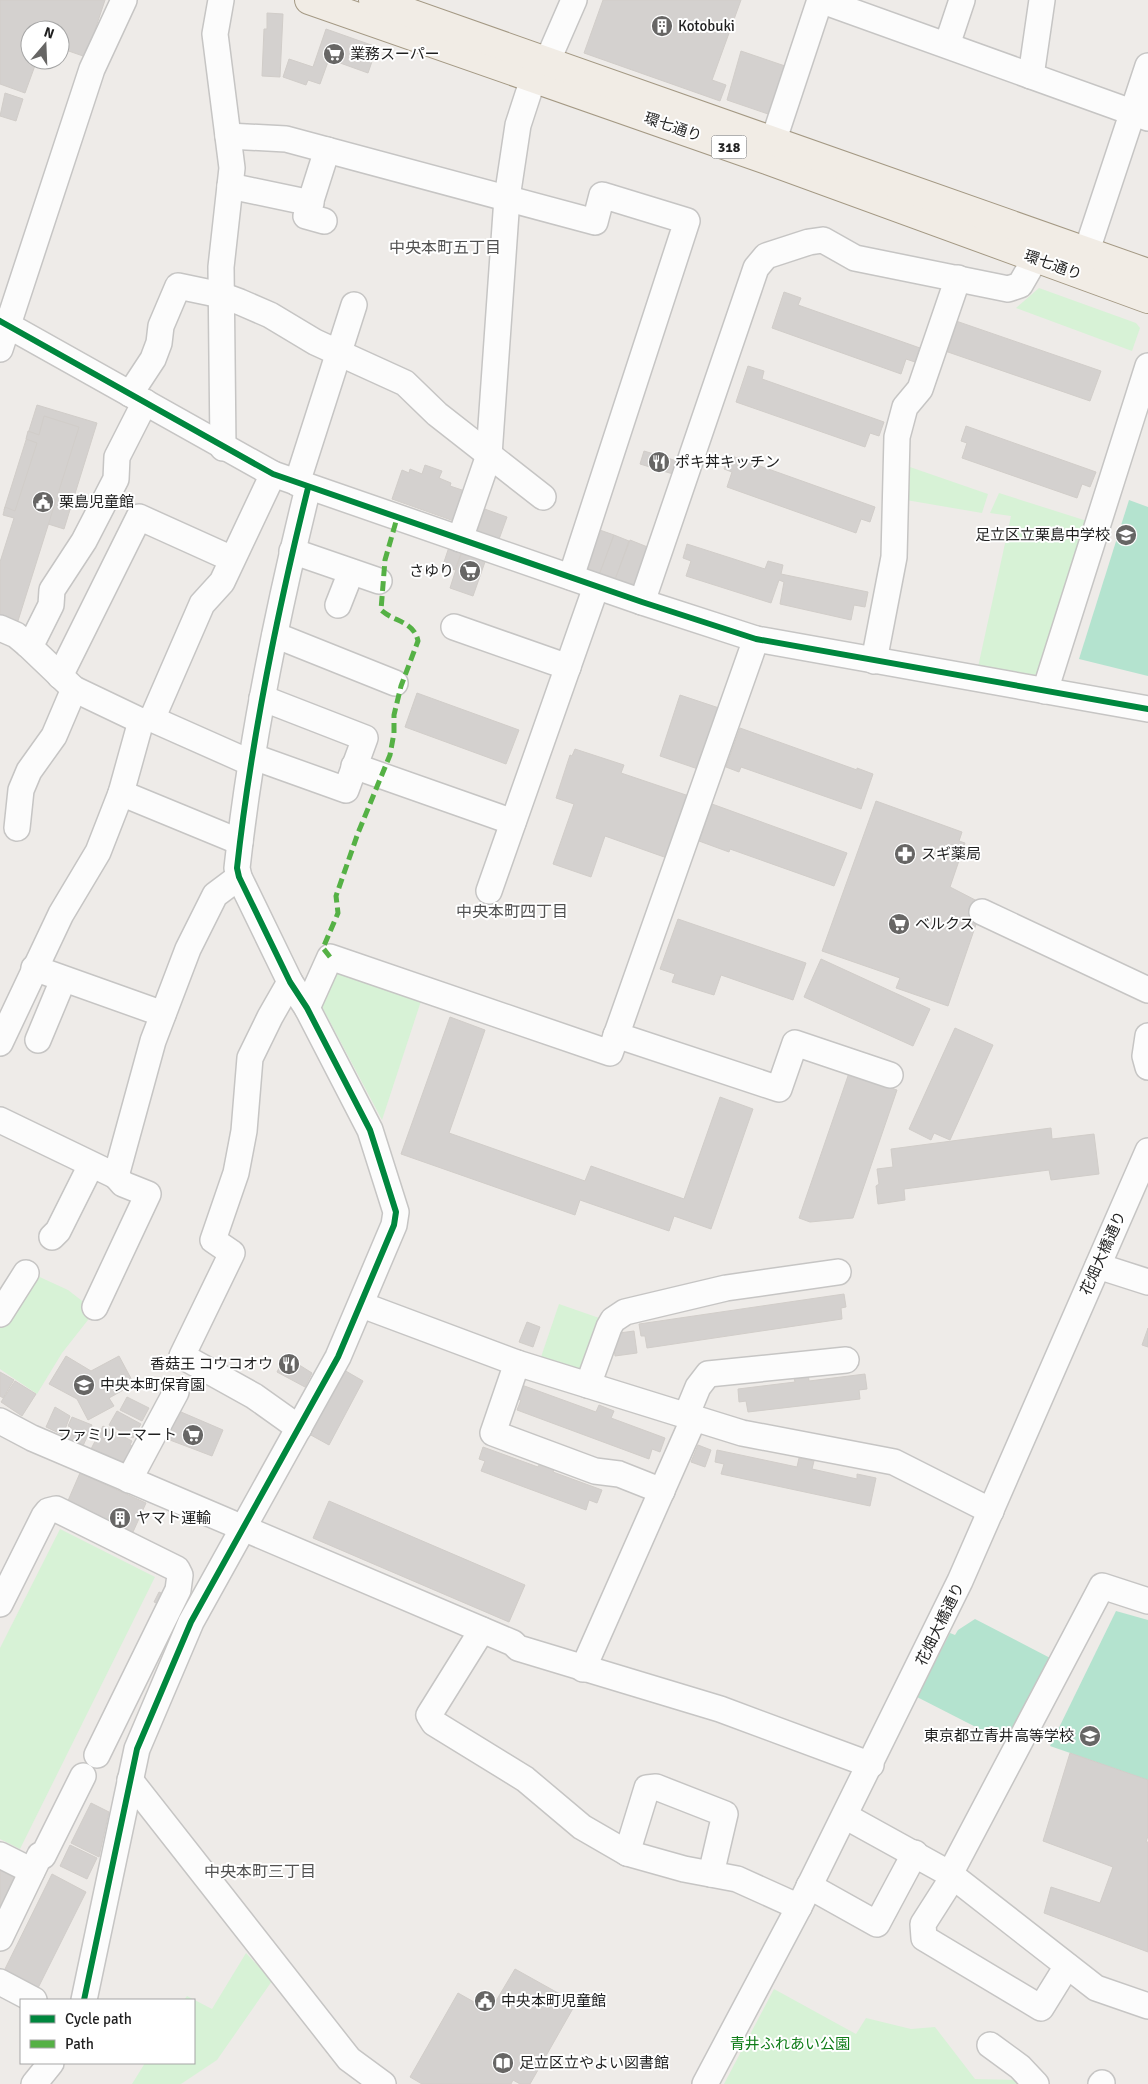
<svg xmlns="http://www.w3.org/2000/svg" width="1148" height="2084" viewBox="0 0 1148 2084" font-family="Signika,'Noto Sans JP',sans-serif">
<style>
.park{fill:#d7f2d6}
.pitch{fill:#b4e3cf}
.building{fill:#d4d1cf;stroke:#d1cdc9}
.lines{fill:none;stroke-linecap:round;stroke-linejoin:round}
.minor-casing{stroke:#c6c5c4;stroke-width:28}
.major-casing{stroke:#a49984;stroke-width:30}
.minor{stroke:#fcfcfc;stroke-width:25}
.major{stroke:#f1ece5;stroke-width:28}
.quiet{stroke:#55b145;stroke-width:5;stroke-dasharray:10 5;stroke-linecap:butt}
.cycleway-casing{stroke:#fff;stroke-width:9}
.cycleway{stroke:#00873e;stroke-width:6}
.labels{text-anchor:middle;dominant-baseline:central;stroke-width:4;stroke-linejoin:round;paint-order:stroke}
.shield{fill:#fff;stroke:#626262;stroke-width:1}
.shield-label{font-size:14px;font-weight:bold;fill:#1f1f1f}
.poi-label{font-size:15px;fill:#1f1f1f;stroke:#fff;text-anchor:start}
.street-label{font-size:15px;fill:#1f1f1f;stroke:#fff}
.park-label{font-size:15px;fill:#0e7c17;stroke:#fff}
.neighbourhood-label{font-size:16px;fill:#525252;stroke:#fff}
</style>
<rect width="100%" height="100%" fill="#eeebe8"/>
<g class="park">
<path d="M 1039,288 L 1136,323 L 1140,328 L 1132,351 L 1016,308 Z"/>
<path d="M 907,466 L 988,494 L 982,513 L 906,500 Z"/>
<path d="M 999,493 L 1087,521 L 1041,671 L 1033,676 L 978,667 L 1011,516 L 990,513 Z"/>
<path d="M 344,971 L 422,998 L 382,1120 L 320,1003 L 334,975 Z"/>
<path d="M 31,1273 L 68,1290 L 95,1311 L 62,1353 L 37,1394 L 0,1369 L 0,1322 Z"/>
<path d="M 559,1304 L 605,1320 L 587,1372 L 541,1357 Z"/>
<path d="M 60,1529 L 155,1577 L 20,1849 L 0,1839 L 0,1648 Z"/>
<path d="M 246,1953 L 272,1981 L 217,2060 L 181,2084 L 132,2084 L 145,2063 L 194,2063 L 194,2000 L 184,2000 L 187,1996 L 212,2009 Z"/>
<path d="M 774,1989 L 856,2034 L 866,2018 L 911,2029 L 935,2027 L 975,2079 L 1021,2080 L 1025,2084 L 724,2084 Z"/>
</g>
<g class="pitch">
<path d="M 1129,500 L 1148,507 L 1148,676 L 1079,659 Z"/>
<path d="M 1116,1611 L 1148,1620 L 1148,1780 L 1050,1746 Z"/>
<path d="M 975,1619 L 1054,1660 L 1011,1745 L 917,1697 L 950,1633 L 955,1635 L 958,1630 Z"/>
</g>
<g class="building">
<path d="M 0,0 L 105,0 L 86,57 L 60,48 L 60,30 L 30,30 L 30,60 L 37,60 L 25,93 L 0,84 Z"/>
<path d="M 603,0 L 741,0 L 712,80 L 726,85 L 720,101 L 584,53 Z"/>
<path d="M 267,13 L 283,14 L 280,77 L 262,76 L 264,29 L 267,29 Z"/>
<path d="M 326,29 L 377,47 L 368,73 L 329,59 L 320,84 L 308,80 L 306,85 L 283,77 L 289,59 L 313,67 Z"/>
<path d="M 741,51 L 788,67 L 771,115 L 727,100 Z"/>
<path d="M 5,93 L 23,99 L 16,121 L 0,116 Z"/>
<path d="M 784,292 L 801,298 L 798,305 L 920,348 L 915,362 L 906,359 L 901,374 L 772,328 Z"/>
<path d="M 956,321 L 1101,371 L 1090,401 L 945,351 Z"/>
<path d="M 748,366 L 764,371 L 762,379 L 884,422 L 879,436 L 870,433 L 865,447 L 736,402 Z"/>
<path d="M 37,405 L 97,423 L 64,529 L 4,510 Z"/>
<path d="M 44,416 L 79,427 L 17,624 L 0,619 L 0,562 L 14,518 L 3,515 L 5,507 L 15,511 L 37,443 L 26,439 L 28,431 L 39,435 Z"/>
<path d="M 966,426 L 1096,472 L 1090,487 L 1082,484 L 1077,498 L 962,458 L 967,443 L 961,441 Z"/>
<path d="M 644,451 L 677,461 L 673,474 L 640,464 Z"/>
<path d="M 729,455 L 875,507 L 870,522 L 861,519 L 856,533 L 727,487 L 732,472 L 724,469 Z"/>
<path d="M 425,465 L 442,471 L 439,478 L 451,483 L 450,486 L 465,491 L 454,521 L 392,499 L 402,470 L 409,473 L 410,469 L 422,474 Z"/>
<path d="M 479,507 L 507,517 L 498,542 L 471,532 Z"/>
<path d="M 594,528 L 614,535 L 599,577 L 580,568 Z"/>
<path d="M 614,535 L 629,541 L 615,581 L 599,575 Z"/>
<path d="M 630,540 L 650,548 L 635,590 L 614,582 Z"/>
<path d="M 687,544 L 765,569 L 768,561 L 783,565 L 781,574 L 868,592 L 865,607 L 854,605 L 851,620 L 780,604 L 784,582 L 779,580 L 771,603 L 686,576 L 691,561 L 683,558 Z"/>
<path d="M 449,547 L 462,551 L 455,570 L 443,565 Z"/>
<path d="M 462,551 L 486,559 L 473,596 L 450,588 Z"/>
<path d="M 417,693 L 519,730 L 506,764 L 405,727 Z"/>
<path d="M 680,695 L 719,708 L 698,769 L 660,756 Z"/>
<path d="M 740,728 L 857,770 L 857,768 L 873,774 L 861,809 L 741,767 L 739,772 L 726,767 Z"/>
<path d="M 575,749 L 624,765 L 621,773 L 689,796 L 667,858 L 605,836 L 591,877 L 553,864 L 574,804 L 556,798 L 570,755 L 572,756 Z"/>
<path d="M 876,801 L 962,832 L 959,841 L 965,843 L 950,887 L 983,904 L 948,1006 L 896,988 L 900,978 L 822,951 Z"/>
<path d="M 712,804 L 847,853 L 834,886 L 730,849 L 729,852 L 699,841 Z"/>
<path d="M 678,919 L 806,963 L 793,1000 L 721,975 L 714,995 L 672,982 L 675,974 L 660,969 Z"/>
<path d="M 821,959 L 930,1009 L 913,1046 L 804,997 Z"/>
<path d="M 450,1017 L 485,1030 L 449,1133 L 585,1181 L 591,1166 L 684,1199 L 720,1097 L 753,1109 L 711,1229 L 674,1216 L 669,1231 L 580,1200 L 575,1215 L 401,1154 Z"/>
<path d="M 955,1028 L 993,1045 L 950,1140 L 934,1133 L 931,1140 L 909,1129 Z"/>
<path d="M 849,1073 L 897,1090 L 853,1218 L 810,1222 L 799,1218 Z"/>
<path d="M 1051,1128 L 1052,1139 L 1094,1134 L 1099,1174 L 1051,1180 L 1049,1170 L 904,1189 L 905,1200 L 878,1204 L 876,1186 L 879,1184 L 877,1169 L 893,1167 L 891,1149 Z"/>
<path d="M 844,1294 L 846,1307 L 841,1308 L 842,1319 L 647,1348 L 645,1336 L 641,1336 L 639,1324 Z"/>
<path d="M 527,1322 L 540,1327 L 533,1347 L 519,1342 Z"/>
<path d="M 1148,1328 L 1148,1347 L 1142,1345 Z"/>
<path d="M 634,1331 L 637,1353 L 615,1356 L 612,1334 Z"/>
<path d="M 66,1356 L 91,1371 L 119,1356 L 134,1384 L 109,1398 L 114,1406 L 88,1420 L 77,1399 L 49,1384 Z"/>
<path d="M 285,1356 L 312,1373 L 305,1387 L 277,1372 Z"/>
<path d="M 344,1370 L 363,1381 L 329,1445 L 309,1434 Z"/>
<path d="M 0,1372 L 14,1380 L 3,1398 L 0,1396 Z"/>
<path d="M 808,1372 L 809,1381 L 865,1374 L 867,1389 L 859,1390 L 860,1399 L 748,1412 L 746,1401 L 739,1402 L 738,1389 L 795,1382 L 793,1374 Z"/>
<path d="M 15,1381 L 36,1394 L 22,1416 L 1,1402 Z"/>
<path d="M 519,1384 L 596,1412 L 599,1405 L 614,1411 L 611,1418 L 665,1438 L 660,1452 L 652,1449 L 649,1459 L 517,1410 L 521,1400 L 514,1398 Z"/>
<path d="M 127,1397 L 149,1408 L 142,1421 L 120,1410 Z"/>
<path d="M 55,1407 L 70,1416 L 63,1435 L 46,1427 Z"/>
<path d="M 174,1409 L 223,1430 L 212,1456 L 162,1437 Z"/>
<path d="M 117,1411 L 141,1424 L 133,1438 L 109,1425 Z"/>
<path d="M 72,1417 L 92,1425 L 83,1446 L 66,1439 L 71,1427 L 68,1426 Z"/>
<path d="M 103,1426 L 132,1441 L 130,1445 L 134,1447 L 123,1466 L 91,1449 Z"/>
<path d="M 698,1445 L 711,1450 L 705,1467 L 691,1462 Z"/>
<path d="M 483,1447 L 538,1467 L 542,1459 L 556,1464 L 553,1472 L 602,1490 L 597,1503 L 589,1500 L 586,1510 L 481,1471 L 485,1461 L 479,1459 Z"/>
<path d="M 717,1450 L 797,1467 L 799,1458 L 814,1461 L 812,1469 L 857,1479 L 857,1474 L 876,1478 L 870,1506 L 721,1474 L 724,1464 L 715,1462 Z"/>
<path d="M 80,1473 L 146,1503 L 133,1532 L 67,1503 Z"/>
<path d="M 329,1501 L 525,1585 L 509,1622 L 313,1538 Z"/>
<path d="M 159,1592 L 166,1595 L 161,1605 L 154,1602 Z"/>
<path d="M 1070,1753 L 1148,1780 L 1148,1836 L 1146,1842 L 1148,1842 L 1148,1952 L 1044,1913 L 1051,1887 L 1100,1903 L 1113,1867 L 1043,1841 Z"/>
<path d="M 91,1803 L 109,1812 L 99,1857 L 71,1843 Z"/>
<path d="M 70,1845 L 97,1858 L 87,1879 L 60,1866 Z"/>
<path d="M 0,1869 L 17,1878 L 0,1911 Z"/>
<path d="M 52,1874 L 86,1892 L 37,1990 L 3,1973 Z"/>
<path d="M 515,1969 L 576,2003 L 530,2084 L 520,2084 L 513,2080 L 511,2084 L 422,2084 L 410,2077 L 458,1993 L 490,2011 Z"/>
</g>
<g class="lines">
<g class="minor-casing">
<g id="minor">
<path d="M 221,0 L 215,34 L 232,168 L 221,267 L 223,448"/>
<path d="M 820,0 L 1148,118"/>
<path d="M 947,45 L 962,0"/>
<path d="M 547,62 L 574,0"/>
<path d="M 1031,76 L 1042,0"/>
<path d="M 228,136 L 286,139 L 595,222 L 602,195 L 687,221 L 571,577"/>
<path d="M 767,160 L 820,0"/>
<path d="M 230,186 L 311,203"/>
<path d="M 324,221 L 306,216 L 327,150"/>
<path d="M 1086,253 L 1148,66"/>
<path d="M 0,321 L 273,474 L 642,602 L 756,639 L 1148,709"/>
<path d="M 0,349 L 92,69 L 124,0"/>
<path d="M 130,394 L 153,359 L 159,343 L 161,326 L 178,286 L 221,295 L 240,302 L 270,315 L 315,342 L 405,383 L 437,414 L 543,497"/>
<path d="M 297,483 L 354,305"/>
<path d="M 460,539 L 489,455 L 507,198 L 518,125 L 533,79"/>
<path d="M 292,551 L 379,581"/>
<path d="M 642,602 L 756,268 L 766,256 L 809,242 L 823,240 L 855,258 L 1008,289 L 1020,285 L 1035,259"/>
<path d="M 338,605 L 351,572"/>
<path d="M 454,627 L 568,667"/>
<path d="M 0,628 L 16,635 L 28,645 L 74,689 L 141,721 L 152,719 L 242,759 L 251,756 L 346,790 L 365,738 L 262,698"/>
<path d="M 275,635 L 395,683"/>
<path d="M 28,645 L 35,637 L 51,605 L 52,590 L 84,541 L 116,479 L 117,457 L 145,402"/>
<path d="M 874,661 L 894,557 L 897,437 L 905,407 L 920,389 L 958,278"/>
<path d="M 60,676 L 139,517 L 232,559"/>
<path d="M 1045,691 L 1148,366"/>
<path d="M 152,719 L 202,604 L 222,582 L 273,474"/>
<path d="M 354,766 L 513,822"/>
<path d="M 121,793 L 240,842"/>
<path d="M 17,828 L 21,790 L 29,771 L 54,736 L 74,689"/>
<path d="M 489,891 L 596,587"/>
<path d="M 982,912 L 1148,990"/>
<path d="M 34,968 L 163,1014"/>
<path d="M 290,982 L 270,1017 L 250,1058 L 244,1131 L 236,1173 L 213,1240 L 232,1253 L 182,1356 L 254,1396 L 299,1428"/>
<path d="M 307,1008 L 330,957 L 610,1053 L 756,639"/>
<path d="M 616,1035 L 779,1089 L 795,1043 L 890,1075"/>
<path d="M 1148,1036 L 1145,1056 L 1148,1067"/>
<path d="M 38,1040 L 63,980"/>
<path d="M 0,1043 L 61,914 L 98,852 L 121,793 L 141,721"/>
<path d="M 0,1120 L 116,1176 L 153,1041 L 188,949 L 215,895 L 239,877"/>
<path d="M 52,1237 L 58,1231 L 91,1165"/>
<path d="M 1098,1266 L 1148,1282"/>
<path d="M 362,1305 L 517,1363 L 742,1433 L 894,1462 L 991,1511"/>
<path d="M 95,1307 L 148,1194 L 123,1184 L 116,1176"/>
<path d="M 0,1314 L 26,1273"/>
<path d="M 517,1363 L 493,1433 L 595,1471 L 619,1474 L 662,1491"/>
<path d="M 588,1385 L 609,1327 L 613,1320 L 625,1312 L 726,1288 L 838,1272"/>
<path d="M 686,1416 L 698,1387 L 708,1374 L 846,1360"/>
<path d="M 0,1421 L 32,1438 L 513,1643 L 518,1648 L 720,1709 L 871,1765"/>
<path d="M 129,1480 L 176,1392"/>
<path d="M 0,1604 L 44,1516 L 48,1511 L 56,1509 L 177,1569 L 180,1575 L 178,1590 L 97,1755"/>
<path d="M 482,1630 L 429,1715 L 434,1723 L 525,1779 L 582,1827 L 627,1853 L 684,1869 L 737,1879 L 799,1907"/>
<path d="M 583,1669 L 694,1418"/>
<path d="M 130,1780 L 349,2059 L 383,2084"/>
<path d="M 845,1816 L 950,1874 L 1096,1988 L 1148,2006"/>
<path d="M 627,1853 L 647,1788 L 656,1787 L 725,1814 L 711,1874"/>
<path d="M 0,1855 L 32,1871"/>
<path d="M 950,1874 L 1102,1586 L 1148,1601"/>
<path d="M 953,1877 L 923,1924 L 924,1938 L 1041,2008 L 1067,1966"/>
<path d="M 809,1886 L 877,1924 L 915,1853"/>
<path d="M 0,1938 L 40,1855 L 43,1856 L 83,1776"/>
<path d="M 0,1982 L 34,2000"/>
<path d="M 84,2000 L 137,1749 L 191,1622 L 338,1357 L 394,1225 L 396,1212 L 370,1130 L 307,1008 L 290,982 L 239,877 L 237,868 C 251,740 277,613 308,488"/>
<path d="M 990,2045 L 1020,2067 L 1036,2084"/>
<path d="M 34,2084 L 51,2063"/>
<path d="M 705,2084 L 799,1907 L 960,1581 L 1148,1151"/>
<path d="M 1101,2084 L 1102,2083"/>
</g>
</g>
<g class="major-casing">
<g id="major">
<path d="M 309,0 L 767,160 L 1148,299"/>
<path d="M 373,0 L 1148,273"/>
</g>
</g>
<use href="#minor" class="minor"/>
<use href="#major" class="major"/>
<path class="quiet" d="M 330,957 L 323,948 L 338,913 L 336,896 L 358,833 L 390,755 L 394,733 L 394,715 L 401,686 L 418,641 C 414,621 394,622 381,610 L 385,560 L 397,518"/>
<g class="cycleway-casing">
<g id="cycleway">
<path d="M 0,321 L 273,474 L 642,602 L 756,639 L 1148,709"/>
<path d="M 84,2000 L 137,1749 L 191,1622 L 338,1357 L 394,1225 L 396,1212 L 370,1130 L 307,1008 L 290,982 L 239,877 L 237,868 C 251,740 277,613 308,488"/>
</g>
</g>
<use href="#cycleway" class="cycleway"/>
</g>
<defs>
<g id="building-disc" transform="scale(1.125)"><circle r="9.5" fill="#676665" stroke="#fff"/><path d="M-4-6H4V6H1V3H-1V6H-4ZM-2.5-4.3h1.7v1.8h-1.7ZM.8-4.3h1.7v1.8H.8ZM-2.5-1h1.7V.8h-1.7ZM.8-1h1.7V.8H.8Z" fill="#fff"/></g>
<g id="supermarket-disc" transform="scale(1.125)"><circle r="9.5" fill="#676665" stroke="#fff"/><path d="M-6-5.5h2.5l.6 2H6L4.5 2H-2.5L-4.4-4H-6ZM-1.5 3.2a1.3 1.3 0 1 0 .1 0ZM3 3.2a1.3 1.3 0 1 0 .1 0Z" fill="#fff"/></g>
<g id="restaurant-disc" transform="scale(1.125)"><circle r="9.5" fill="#676665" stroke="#fff"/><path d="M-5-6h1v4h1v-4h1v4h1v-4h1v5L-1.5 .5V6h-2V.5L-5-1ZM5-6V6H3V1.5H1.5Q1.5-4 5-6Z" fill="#fff"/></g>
<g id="civic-disc" transform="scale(1.125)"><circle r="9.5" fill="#676665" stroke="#fff"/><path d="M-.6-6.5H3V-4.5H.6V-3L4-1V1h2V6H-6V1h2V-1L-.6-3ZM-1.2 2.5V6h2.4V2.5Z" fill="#fff"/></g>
<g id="school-disc" transform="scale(1.125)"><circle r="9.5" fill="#676665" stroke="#fff"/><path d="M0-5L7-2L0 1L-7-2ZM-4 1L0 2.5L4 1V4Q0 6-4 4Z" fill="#fff"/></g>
<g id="pharmacy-disc" transform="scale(1.125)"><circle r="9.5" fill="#676665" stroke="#fff"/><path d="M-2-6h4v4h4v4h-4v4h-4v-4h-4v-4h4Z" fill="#fff"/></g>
<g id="library-disc" transform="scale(1.125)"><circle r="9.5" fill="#676665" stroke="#fff"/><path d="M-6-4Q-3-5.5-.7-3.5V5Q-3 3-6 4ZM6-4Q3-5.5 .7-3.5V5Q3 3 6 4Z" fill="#fff"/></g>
</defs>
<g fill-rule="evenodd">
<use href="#building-disc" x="662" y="26"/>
<use href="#supermarket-disc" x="334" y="54"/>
<use href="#restaurant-disc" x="659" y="462"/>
<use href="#civic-disc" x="43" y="502"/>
<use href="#school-disc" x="1126" y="535"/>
<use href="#supermarket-disc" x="470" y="571"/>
<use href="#pharmacy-disc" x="905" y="854"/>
<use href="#supermarket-disc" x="899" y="924"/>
<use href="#restaurant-disc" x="289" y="1364"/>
<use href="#school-disc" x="84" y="1385"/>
<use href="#supermarket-disc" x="193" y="1435"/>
<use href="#building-disc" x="120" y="1518"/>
<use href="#school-disc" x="1090" y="1736"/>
<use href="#civic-disc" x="485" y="2001"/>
<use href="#library-disc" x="503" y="2063"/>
</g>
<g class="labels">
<rect class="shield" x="711.5" y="135.5" width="35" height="23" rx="4"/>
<g class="shield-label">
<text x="729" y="147">318</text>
</g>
<g class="poi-label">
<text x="678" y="26">Kotobuki</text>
<text x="350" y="54">業務スーパー</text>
<text x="675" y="462">ポキ丼キッチン</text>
<text x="59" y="502">栗島児童館</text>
<text x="1110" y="535" text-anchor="end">足立区立栗島中学校</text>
<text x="454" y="571" text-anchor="end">さゆり</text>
<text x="921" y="854">スギ薬局</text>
<text x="915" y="924">ベルクス</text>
<text x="273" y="1364" text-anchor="end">香菇王 コウコオウ</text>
<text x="100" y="1385">中央本町保育園</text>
<text x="177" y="1435" text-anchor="end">ファミリーマート</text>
<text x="136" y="1518">ヤマト運輸</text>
<text x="1074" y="1736" text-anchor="end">東京都立青井高等学校</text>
<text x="501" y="2001">中央本町児童館</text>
<text x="519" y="2063">足立区立やよい図書館</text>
</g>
<g class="street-label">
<text transform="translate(673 127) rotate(19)">環七通り</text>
<text transform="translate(1053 265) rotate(20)">環七通り</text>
<text transform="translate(1103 1253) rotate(-66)">花畑大橋通り</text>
<text transform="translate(940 1624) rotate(-64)">花畑大橋通り</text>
</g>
<g class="park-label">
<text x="790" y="2044">青井ふれあい公園</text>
</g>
<g class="neighbourhood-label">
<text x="445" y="248">中央本町五丁目</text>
<text x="512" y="912">中央本町四丁目</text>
<text x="260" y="1872">中央本町三丁目</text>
</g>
</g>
<rect x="20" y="1999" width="175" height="65" fill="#ffffff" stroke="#a5a5a5"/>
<rect x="30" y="2015" width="25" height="8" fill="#00873e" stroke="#a5a5a5"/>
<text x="65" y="2024" font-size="15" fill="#1f1f1f">Cycle path</text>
<rect x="30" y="2040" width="25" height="8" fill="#55b145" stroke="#a5a5a5"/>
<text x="65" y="2049" font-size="15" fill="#1f1f1f">Path</text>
<g transform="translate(45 45) rotate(19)"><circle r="24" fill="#ffffff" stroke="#a5a5a5"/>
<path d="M0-4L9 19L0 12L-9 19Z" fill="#676665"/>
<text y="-8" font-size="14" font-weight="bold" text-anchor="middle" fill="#1f1f1f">N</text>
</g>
</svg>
